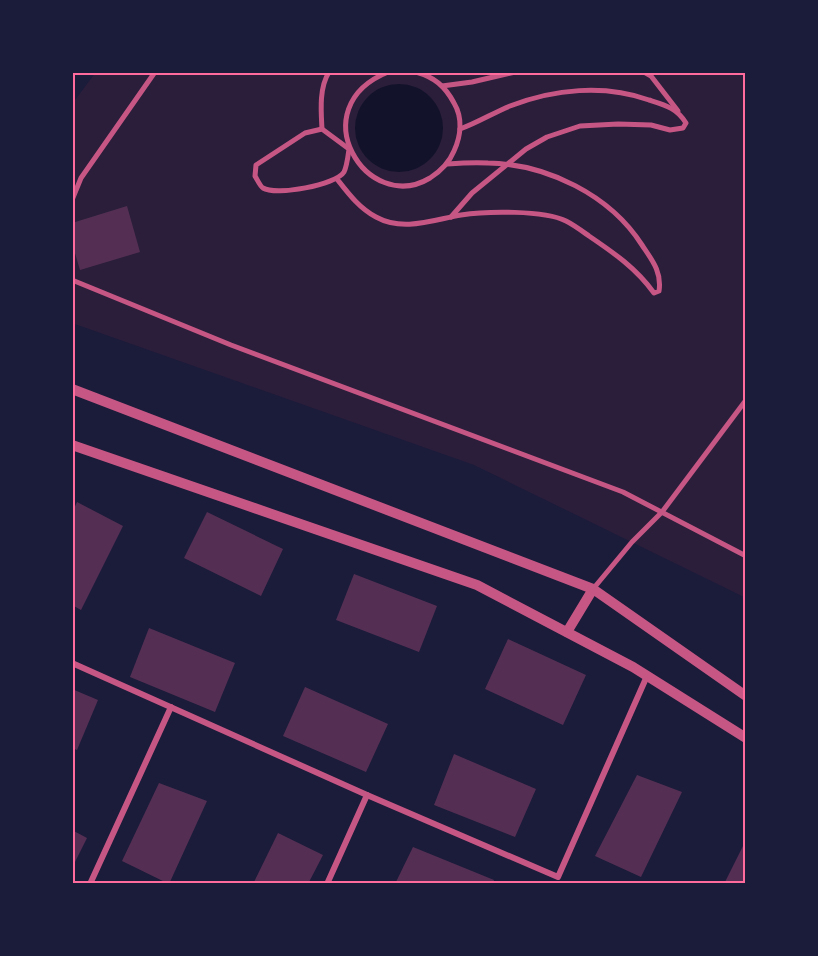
<svg xmlns="http://www.w3.org/2000/svg" width="818" height="956" viewBox="0 0 818 956" font-family="Merriweather,serif">
<style>
.green{fill:#2a1e3b}
.water{fill:#12122b}
.building{fill:#542f53}
.lines{fill:none;stroke-linecap:round;stroke-linejoin:round}
.pedestrian{stroke:#c65784;stroke-width:5}
.minor{stroke:#c65784;stroke-width:6}
.tertiary{stroke:#c65784;stroke-width:10}
.neatline{fill:none;stroke:#ff6b9d;stroke-width:2}
</style>
<rect width="100%" height="100%" fill="#1b1b3a"/>
<path class="green" d="M 96,72 L 746,72 L 746,598 L 474,465 L 72,323 L 72,104 Z"/>
<circle class="water" cx="399" cy="128" r="44"/>
<g class="building">
<path d="M 127,206 L 140,252 L 80,270 L 72,243 L 72,223 Z"/>
<path d="M 77,502 L 123,526 L 81,610 L 72,605 L 72,513 Z"/>
<path d="M 207,512 L 283,549 L 261,596 L 184,558 Z"/>
<path d="M 354,574 L 437,606 L 419,652 L 336,620 Z"/>
<path d="M 149,628 L 235,663 L 215,712 L 130,677 Z"/>
<path d="M 508,639 L 586,675 L 563,725 L 485,689 Z"/>
<path d="M 305,687 L 388,724 L 366,772 L 283,736 Z"/>
<path d="M 72,689 L 98,700 L 77,750 L 72,748 Z"/>
<path d="M 454,754 L 536,789 L 515,837 L 434,805 Z"/>
<path d="M 637,775 L 682,792 L 641,877 L 595,856 Z"/>
<path d="M 159,783 L 207,801 L 169,884 L 122,861 Z"/>
<path d="M 72,830 L 87,838 L 72,868 Z"/>
<path d="M 278,833 L 323,855 L 308,884 L 253,884 Z"/>
<path d="M 746,840 L 746,884 L 724,884 Z"/>
<path d="M 413,847 L 494,880 L 493,884 L 395,884 Z"/>
</g>
<g class="lines">
<g class="pedestrian">
<path d="M 388,72 C 300,108 367,216 430,178 C 441,171 449,163 454,151 C 461,136 463,118 454,103 C 445,86 434,77 416,72"/>
<path d="M 644,72 L 651,76 L 678,111"/>
<path d="M 442,86 L 472,82 L 515,72"/>
<path d="M 322,129 L 349,149 C 348,156 347,166 344,172 C 336,185 276,196 263,188 C 260,186 257,179 255,176 L 256,165 L 305,133 Z"/>
<path d="M 322,129 C 321,111 319,88 329,72"/>
<path d="M 337,179 C 348,193 359,208 376,217 C 403,232 433,220 461,215 C 486,211 544,210 566,221 C 574,225 582,231 589,236 C 614,253 636,268 654,293 L 659,291 C 662,272 652,260 642,245 C 610,195 547,164 488,163 C 475,162 460,163 447,164"/>
<path d="M 72,200 L 81,178 L 155,72"/>
<path d="M 451,217 L 472,193 L 526,149 L 547,137 L 580,126 L 618,124 L 651,125 L 670,130 L 683,128 L 686,123 C 677,108 665,105 649,100 C 604,84 554,89 510,106 C 493,113 477,123 460,129"/>
<path d="M 72,280 L 231,345 L 623,492 L 746,556"/>
<path d="M 593,589 L 632,542 L 662,512 L 746,400"/>
</g>
<g class="minor">
<path d="M 72,663 L 367,795 L 558,877 L 647,676"/>
<path d="M 90,884 L 171,707"/>
<path d="M 327,884 L 367,795"/>
</g>
<g class="tertiary">
<path d="M 72,389 L 593,589 L 746,696"/>
<path d="M 72,445 L 477,585 L 633,667 L 746,738"/>
<path d="M 567,632 L 593,589"/>
</g>
</g>
<rect width="818" height="956" fill="none" stroke="#1b1b3a" stroke-width="147"/>
<rect x="74" y="74" width="670" height="808" class="neatline"/>
</svg>
